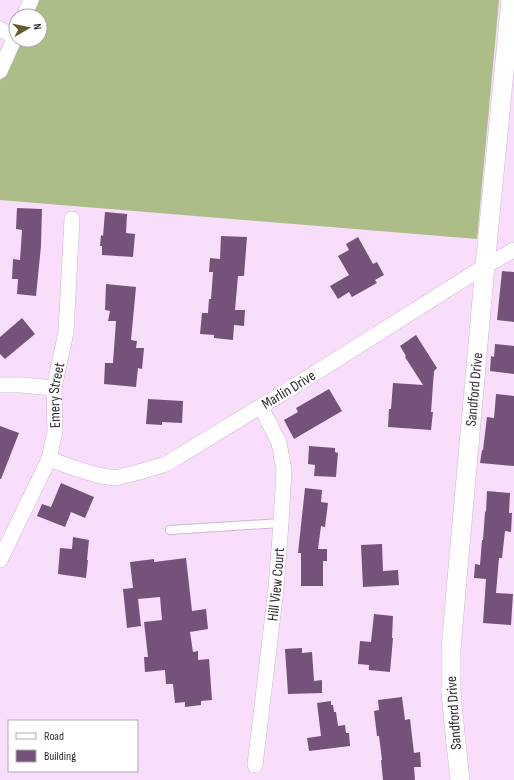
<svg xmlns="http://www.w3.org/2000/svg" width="514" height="780" viewBox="0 0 514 780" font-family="'Sofia Sans Condensed',sans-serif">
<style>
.forest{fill:#adbd88}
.building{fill:#745279}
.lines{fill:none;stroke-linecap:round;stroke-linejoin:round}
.service-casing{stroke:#cfb5d3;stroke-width:10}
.minor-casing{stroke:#cfb5d3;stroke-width:16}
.tertiary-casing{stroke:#cfb5d3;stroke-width:20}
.service{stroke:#fff;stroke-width:8}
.minor{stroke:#fff;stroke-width:15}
.tertiary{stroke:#fff;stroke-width:19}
.labels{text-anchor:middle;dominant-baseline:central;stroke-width:4;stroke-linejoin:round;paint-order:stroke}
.street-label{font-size:15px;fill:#352b36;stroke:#fff}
</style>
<rect width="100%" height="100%" fill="#f9defc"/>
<path class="forest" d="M 35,0 L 499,0 L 477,239 L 0,200 L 0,81 L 18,40 L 40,40 L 40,16 L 28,16 Z"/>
<g class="building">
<path d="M 17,208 L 42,209 L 41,246 L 36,296 L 17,294 L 18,279 L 12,279 L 13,259 L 20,260 L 22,230 L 16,229 Z"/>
<path d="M 105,212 L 127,214 L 126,233 L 135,234 L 133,257 L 102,255 L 102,246 L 100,246 L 101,235 L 103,236 Z"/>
<path d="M 221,236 L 247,237 L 244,276 L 238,276 L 235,310 L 245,310 L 244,326 L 234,325 L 233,340 L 214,338 L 214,335 L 200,334 L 202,313 L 208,313 L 209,299 L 211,299 L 213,272 L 209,272 L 210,258 L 220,259 Z"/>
<path d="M 358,237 L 373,264 L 377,262 L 384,275 L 375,280 L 377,283 L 352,297 L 349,292 L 338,299 L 330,286 L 349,275 L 338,256 L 349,250 L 346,244 Z"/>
<path d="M 502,271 L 514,272 L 514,322 L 497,320 Z"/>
<path d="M 106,284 L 136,287 L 131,340 L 137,341 L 136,348 L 144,348 L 142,369 L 138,368 L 136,387 L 104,384 L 105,363 L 113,363 L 116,321 L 108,321 L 110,311 L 105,310 Z"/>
<path d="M 22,318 L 35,334 L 5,359 L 0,354 L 0,337 Z"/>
<path d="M 416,335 L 437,368 L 434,371 L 431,412 L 433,412 L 431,430 L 388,427 L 389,409 L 391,409 L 393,383 L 423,385 L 405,357 L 406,356 L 400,346 Z"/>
<path d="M 495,344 L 514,346 L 514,374 L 490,371 L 491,356 L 494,357 Z"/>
<path d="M 329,389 L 342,411 L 294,439 L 284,420 L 298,412 L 296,408 Z"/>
<path d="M 496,394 L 514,396 L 514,466 L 480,463 L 482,450 L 483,450 L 487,417 L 494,418 Z"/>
<path d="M 148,399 L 183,401 L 182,423 L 162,422 L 162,425 L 146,424 Z"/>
<path d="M 0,426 L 19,433 L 1,479 L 0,479 Z"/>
<path d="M 309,446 L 335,448 L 335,452 L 338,453 L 336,477 L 314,476 L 315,465 L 308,464 Z"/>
<path d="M 61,483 L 94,497 L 85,518 L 71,512 L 65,527 L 37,516 L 42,504 L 51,507 Z"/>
<path d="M 305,488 L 322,490 L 321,502 L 328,503 L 325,527 L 321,526 L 318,549 L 327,549 L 327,561 L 323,561 L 323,586 L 301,586 L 301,553 L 298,553 Z"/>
<path d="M 487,491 L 510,493 L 509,513 L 512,513 L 511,532 L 505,531 L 502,558 L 499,558 L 496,593 L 513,594 L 511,625 L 483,623 L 486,579 L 474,578 L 475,564 L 480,565 L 482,540 L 483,540 L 485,512 L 486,511 Z"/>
<path d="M 73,537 L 89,540 L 87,560 L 88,560 L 86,578 L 58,574 L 60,548 L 72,549 Z"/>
<path d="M 382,544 L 383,571 L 398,570 L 399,585 L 363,587 L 361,545 Z"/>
<path d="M 186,558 L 192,611 L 206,609 L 208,629 L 190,632 L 193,652 L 198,651 L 198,660 L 209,659 L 212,700 L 201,701 L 201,705 L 185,707 L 185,702 L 175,703 L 173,684 L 166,684 L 165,670 L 145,672 L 144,657 L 148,657 L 144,622 L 162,620 L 160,597 L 138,599 L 141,626 L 127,628 L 123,589 L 133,588 L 130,562 L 154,559 L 154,562 Z"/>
<path d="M 374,614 L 393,616 L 392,638 L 393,638 L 390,672 L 369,670 L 369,665 L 358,664 L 360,641 L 371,642 Z"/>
<path d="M 302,648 L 302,653 L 312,652 L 314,681 L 322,680 L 322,693 L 288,694 L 285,649 Z"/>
<path d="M 402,697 L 405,720 L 410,719 L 414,753 L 420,752 L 421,767 L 414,767 L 415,780 L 383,780 L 381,760 L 382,760 L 379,736 L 377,736 L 374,711 L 379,710 L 378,700 Z"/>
<path d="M 331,701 L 331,705 L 333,705 L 334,712 L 336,712 L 338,726 L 345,725 L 346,733 L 349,733 L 350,746 L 309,751 L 307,738 L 321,736 L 317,703 Z"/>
</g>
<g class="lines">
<g class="service-casing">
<path id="service" d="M 170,530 L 281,523"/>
</g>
<g class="minor-casing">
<g id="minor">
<path d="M 24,16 L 31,0"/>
<path d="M 0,29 L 15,37"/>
<path d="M 0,71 L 16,35"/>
<path d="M 0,385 L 21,385 L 54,388"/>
<path id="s1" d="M 49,459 L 74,468 L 97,475 L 115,478 L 139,472 L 166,464 L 296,385 L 485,266 L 514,250"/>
<path id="s2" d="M 0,560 L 49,459 L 55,431 L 54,388 L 66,332 L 72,219"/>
<path id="s3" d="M 255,765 L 276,589 L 281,523 L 284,470 L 279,443 L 261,407"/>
</g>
</g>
<g class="tertiary-casing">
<g id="tertiary">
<path id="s4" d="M 460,780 L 455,734 L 451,692 L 451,649 L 456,590 L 485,266 L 511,0"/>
</g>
</g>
<use href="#service" class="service"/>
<use href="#minor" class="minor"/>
<use href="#tertiary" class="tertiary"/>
</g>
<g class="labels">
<g class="street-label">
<text stroke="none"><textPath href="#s1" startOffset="265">Marlin Drive</textPath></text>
<text stroke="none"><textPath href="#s4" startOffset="392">Sandford Drive</textPath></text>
<text stroke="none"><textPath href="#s2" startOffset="177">Emery Street</textPath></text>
<text stroke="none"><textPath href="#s3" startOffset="182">Hill View Court</textPath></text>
<text transform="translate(454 713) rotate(-94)">Sandford Drive</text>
</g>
</g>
<rect x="8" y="720" width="130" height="52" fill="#ffffff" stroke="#aeaaaf"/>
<rect x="16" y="733" width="20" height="6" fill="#ffffff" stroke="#aeaaaf"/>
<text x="44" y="740" font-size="12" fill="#352b36">Road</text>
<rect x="16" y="750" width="20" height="12" fill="#745279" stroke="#aeaaaf"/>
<text x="44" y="760" font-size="12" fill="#352b36">Building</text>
<g transform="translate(28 28) rotate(81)"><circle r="19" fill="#ffffff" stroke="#aeaaaf"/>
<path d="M0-3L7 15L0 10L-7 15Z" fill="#635a27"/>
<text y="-6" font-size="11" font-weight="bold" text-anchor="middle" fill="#352b36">N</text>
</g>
</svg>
